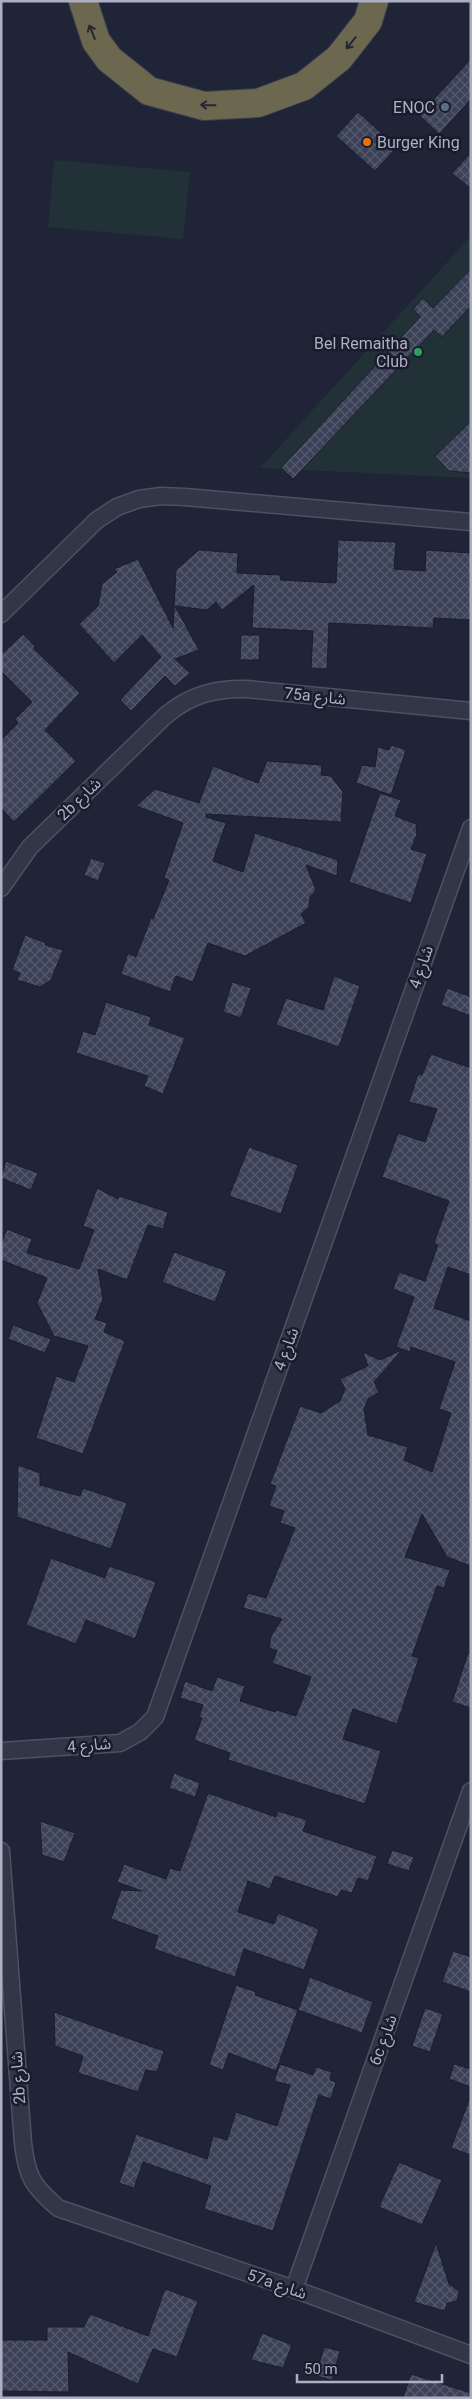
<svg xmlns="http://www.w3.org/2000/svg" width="472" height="2399" viewBox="0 0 472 2399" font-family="Roboto,'Noto Sans Arabic',sans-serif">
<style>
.grass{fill:#223138}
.building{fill:url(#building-cross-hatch);stroke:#1a1e2d}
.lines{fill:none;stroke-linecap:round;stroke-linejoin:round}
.street-casing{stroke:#4d5162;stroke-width:19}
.highway-casing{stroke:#3a3e4e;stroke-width:30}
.street{stroke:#333646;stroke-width:16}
.highway{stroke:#6c6850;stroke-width:28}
.oneway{stroke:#252731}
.service-dot{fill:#5c6f8a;stroke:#181c2b;stroke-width:2}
.food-dot{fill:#e8710a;stroke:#181c2b;stroke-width:2}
.leisure-dot{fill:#2e9e5b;stroke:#181c2b;stroke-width:2}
.labels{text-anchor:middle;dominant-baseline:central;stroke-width:5;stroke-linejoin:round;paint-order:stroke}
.poi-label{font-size:16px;fill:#adb0c4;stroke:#181c2b;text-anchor:end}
.street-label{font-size:16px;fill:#adb0c4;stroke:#181c2b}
</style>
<defs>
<pattern id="building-cross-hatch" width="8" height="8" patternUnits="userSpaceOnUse" patternTransform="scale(1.25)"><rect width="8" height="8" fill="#3b4157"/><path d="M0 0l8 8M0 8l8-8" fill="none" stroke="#555a6e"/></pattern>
</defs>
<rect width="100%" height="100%" fill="#1f2436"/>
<g class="grass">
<path d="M 54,160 L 190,172 L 183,239 L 48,227 Z"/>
<path d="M 471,236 L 471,478 L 260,468 Z"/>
</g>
<g class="building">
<path d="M 471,59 L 471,99 L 439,134 L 419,115 Z"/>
<path d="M 358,112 L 397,147 L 375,171 L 336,136 Z"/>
<path d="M 471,153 L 471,189 L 452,173 Z"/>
<path d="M 471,269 L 471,306 L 442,337 L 434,330 L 293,479 L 281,468 L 420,317 L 413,309 L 423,298 L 433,308 Z"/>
<path d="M 471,421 L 471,473 L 449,471 L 435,456 Z"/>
<path d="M 338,540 L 396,542 L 394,569 L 425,571 L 426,550 L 471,553 L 471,620 L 434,618 L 433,628 L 329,623 L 327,669 L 311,668 L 313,631 L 252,628 L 254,585 L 222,610 L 216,602 L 207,610 L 175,606 L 199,650 L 175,659 L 190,673 L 175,686 L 165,676 L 131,711 L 120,700 L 161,657 L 142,635 L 114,663 L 79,624 L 98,606 L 102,584 L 117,572 L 114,569 L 138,559 L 173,628 L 176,570 L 199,550 L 238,553 L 237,573 L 281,575 L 280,580 L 336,583 Z"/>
<path d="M 23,634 L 35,646 L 33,648 L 80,693 L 45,730 L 76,761 L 14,822 L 1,808 L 1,740 L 18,723 L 15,719 L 32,702 L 1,671 L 1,655 Z"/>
<path d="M 241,635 L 260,635 L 259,660 L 240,660 Z"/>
<path d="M 391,745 L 406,750 L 391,795 L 356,783 L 362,765 L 375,767 L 378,747 L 389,750 Z"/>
<path d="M 267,761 L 322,765 L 321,775 L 331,776 L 343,792 L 341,822 L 206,814 L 206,817 L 226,823 L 213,861 L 243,872 L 255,833 L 338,860 L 337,876 L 306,865 L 316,890 L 310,897 L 309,907 L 301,914 L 306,923 L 245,956 L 208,943 L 193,982 L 176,976 L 170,992 L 121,974 L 128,953 L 136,957 L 151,918 L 153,919 L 169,880 L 164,878 L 183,823 L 136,806 L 155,789 L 199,803 L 213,766 L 258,783 Z"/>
<path d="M 380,793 L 401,800 L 395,816 L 416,824 L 417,834 L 411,849 L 427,854 L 411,903 L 349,882 Z"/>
<path d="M 91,858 L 105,863 L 98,881 L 84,875 Z"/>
<path d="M 25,935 L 46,943 L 45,945 L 63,950 L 51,980 L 40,987 L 17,980 L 20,973 L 12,970 Z"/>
<path d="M 334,976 L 360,986 L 339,1047 L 276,1025 L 286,998 L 323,1010 Z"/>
<path d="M 232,982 L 251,988 L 241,1018 L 223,1012 Z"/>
<path d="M 447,988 L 471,997 L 471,1016 L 441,1005 Z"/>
<path d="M 106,1002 L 151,1017 L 149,1025 L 185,1038 L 163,1094 L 144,1086 L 148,1076 L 76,1053 L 83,1031 L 95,1035 Z"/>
<path d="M 431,1054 L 471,1068 L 471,1275 L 448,1267 L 434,1308 L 471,1321 L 471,1566 L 447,1557 L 422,1514 L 405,1557 L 450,1570 L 444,1588 L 437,1586 L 412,1656 L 419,1658 L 397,1724 L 353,1709 L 343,1739 L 381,1751 L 365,1804 L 228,1760 L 230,1753 L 194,1740 L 202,1718 L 199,1717 L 203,1705 L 180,1698 L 185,1681 L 212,1691 L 217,1677 L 245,1686 L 240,1701 L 275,1712 L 276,1710 L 296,1716 L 311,1677 L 272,1663 L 277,1651 L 269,1648 L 271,1636 L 282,1619 L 243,1608 L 248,1593 L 266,1598 L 295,1528 L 280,1523 L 284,1511 L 269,1506 L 276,1486 L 270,1484 L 300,1406 L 321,1413 L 340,1401 L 345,1389 L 340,1379 L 368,1366 L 363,1352 L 380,1360 L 402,1350 L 374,1382 L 379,1392 L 368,1399 L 364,1409 L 368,1435 L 408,1447 L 404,1460 L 432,1472 L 451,1413 L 439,1409 L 455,1362 L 411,1347 L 410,1352 L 396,1347 L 414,1297 L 393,1289 L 399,1272 L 425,1281 L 438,1245 L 434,1243 L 449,1201 L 382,1177 L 398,1133 L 425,1142 L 437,1109 L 409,1102 L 418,1074 L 422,1075 Z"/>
<path d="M 249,1147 L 298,1165 L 281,1214 L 229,1196 Z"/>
<path d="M 6,1161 L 38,1173 L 31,1190 L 1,1178 Z"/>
<path d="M 97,1188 L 118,1199 L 119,1196 L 168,1212 L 163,1229 L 148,1225 L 127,1280 L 98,1269 L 103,1299 L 95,1319 L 107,1323 L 104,1332 L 125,1341 L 83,1454 L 36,1438 L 56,1376 L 74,1382 L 88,1346 L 54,1336 L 37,1303 L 47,1278 L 1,1260 L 1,1244 L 7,1229 L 32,1239 L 27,1253 L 79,1269 L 94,1230 L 83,1226 Z"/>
<path d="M 174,1252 L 227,1271 L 215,1302 L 162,1282 Z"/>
<path d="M 13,1325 L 51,1339 L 45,1353 L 8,1339 Z"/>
<path d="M 18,1465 L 40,1473 L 40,1485 L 80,1496 L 83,1488 L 127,1503 L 111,1549 L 17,1517 Z"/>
<path d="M 51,1558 L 105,1578 L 109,1566 L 156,1582 L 135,1639 L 86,1620 L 76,1644 L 26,1625 Z"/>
<path d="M 468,1653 L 471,1654 L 471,1708 L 452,1702 Z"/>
<path d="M 174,1773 L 200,1783 L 195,1797 L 169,1788 Z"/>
<path d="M 208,1793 L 276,1817 L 278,1811 L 307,1820 L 303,1831 L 377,1856 L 368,1881 L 358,1878 L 352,1893 L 341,1890 L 338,1897 L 275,1876 L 270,1889 L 248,1881 L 238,1912 L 274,1924 L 278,1913 L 319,1929 L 304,1970 L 244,1949 L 235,1977 L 154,1949 L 158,1936 L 111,1919 L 121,1890 L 142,1891 L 117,1882 L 124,1864 L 166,1879 L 170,1868 L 180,1871 Z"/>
<path d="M 40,1821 L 75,1833 L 64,1862 L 42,1855 Z"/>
<path d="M 392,1850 L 414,1857 L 409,1871 L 387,1864 Z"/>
<path d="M 453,1951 L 471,1957 L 471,1992 L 442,1982 Z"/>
<path d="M 310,1977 L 373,2002 L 362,2033 L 298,2010 Z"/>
<path d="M 236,1985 L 256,1992 L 255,1995 L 298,2010 L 276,2071 L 229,2053 L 223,2070 L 209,2065 Z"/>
<path d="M 425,2008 L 443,2014 L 430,2052 L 412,2046 Z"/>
<path d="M 54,2012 L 164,2051 L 157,2072 L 146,2070 L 138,2092 L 78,2073 L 83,2056 L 55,2046 Z"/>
<path d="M 280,2064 L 313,2075 L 316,2067 L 332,2072 L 330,2080 L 336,2082 L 331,2099 L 319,2095 L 273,2231 L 204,2209 L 211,2186 L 143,2162 L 134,2188 L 119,2183 L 136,2134 L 207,2159 L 213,2136 L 227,2140 L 236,2112 L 277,2126 L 290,2085 L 274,2081 Z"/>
<path d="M 454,2064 L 471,2069 L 471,2087 L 449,2079 Z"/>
<path d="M 469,2100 L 471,2100 L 471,2155 L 451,2148 Z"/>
<path d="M 399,2162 L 442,2180 L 422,2225 L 379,2207 Z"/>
<path d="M 436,2243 L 449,2284 L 459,2291 L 457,2301 L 447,2303 L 445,2311 L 414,2302 Z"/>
<path d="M 165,2289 L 198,2301 L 177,2357 L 153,2349 L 138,2384 L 68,2352 L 69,2392 L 1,2391 L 1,2340 L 47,2340 L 47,2327 L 84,2327 L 90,2314 L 148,2336 Z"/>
<path d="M 262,2333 L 292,2345 L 283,2368 L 251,2360 Z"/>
<path d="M 324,2347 L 340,2351 L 332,2380 L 316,2376 Z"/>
<path d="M 411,2374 L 471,2393 L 471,2398 L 403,2398 Z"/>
</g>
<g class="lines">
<g class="street-casing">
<g id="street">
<path d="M 1,614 L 97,520 L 117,507 L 139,499 L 161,496 L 185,497 L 471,522"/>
<path d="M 1,888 L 30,847 L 165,716 C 190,695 215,688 247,689 L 471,711"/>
<path d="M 1,1751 L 120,1743 L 140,1732 L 155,1717 L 471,828"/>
<path d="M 1,1851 L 23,2143 C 27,2177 32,2185 58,2208 L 294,2289 L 471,2355"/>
<path d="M 294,2289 L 471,1791"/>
</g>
</g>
<g class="highway-casing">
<path id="highway" d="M 83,1 L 96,41 L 109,59 L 149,91 L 204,106 L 258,103 L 304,86 L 339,58 L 368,21 L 374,1"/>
</g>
<use href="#street" class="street"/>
<use href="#highway" class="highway"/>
</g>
<defs><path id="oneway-shaft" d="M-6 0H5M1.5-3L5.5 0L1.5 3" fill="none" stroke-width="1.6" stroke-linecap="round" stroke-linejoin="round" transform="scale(1.25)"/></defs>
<g class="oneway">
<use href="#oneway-shaft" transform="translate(92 32) rotate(-112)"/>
<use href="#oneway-shaft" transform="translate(351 43) rotate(129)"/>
<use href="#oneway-shaft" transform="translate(208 105) rotate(-179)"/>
</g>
<circle class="service-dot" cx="445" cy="107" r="5"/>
<circle class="food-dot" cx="367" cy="142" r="5"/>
<circle class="leisure-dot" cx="418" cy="352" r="5"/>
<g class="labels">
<g class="poi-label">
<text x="435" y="107">ENOC</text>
<text x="377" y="142" text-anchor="start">Burger King</text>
<text x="408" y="343">Bel Remaitha<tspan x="408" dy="18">Club</tspan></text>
</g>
<g class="street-label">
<text transform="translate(315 696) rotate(6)">75a شارع</text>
<text transform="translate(79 799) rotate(-44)">2b شارع</text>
<text transform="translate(421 967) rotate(-71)">شارع 4</text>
<text transform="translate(286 1349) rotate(-70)">شارع 4</text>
<text transform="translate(89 1745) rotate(-5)">شارع 4</text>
<text transform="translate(383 2040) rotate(-70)">6c شارع</text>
<text transform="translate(18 2078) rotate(-94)">2b شارع</text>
<text transform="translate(277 2284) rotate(19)">57a شارع</text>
</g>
</g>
<rect width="472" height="2399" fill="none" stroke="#adb0c4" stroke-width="5"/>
<path d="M297 2374v8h145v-8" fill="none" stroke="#adb0c4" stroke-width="2.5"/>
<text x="304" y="2374" font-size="15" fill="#adb0c4" stroke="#181c2b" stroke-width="4" paint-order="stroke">50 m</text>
</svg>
